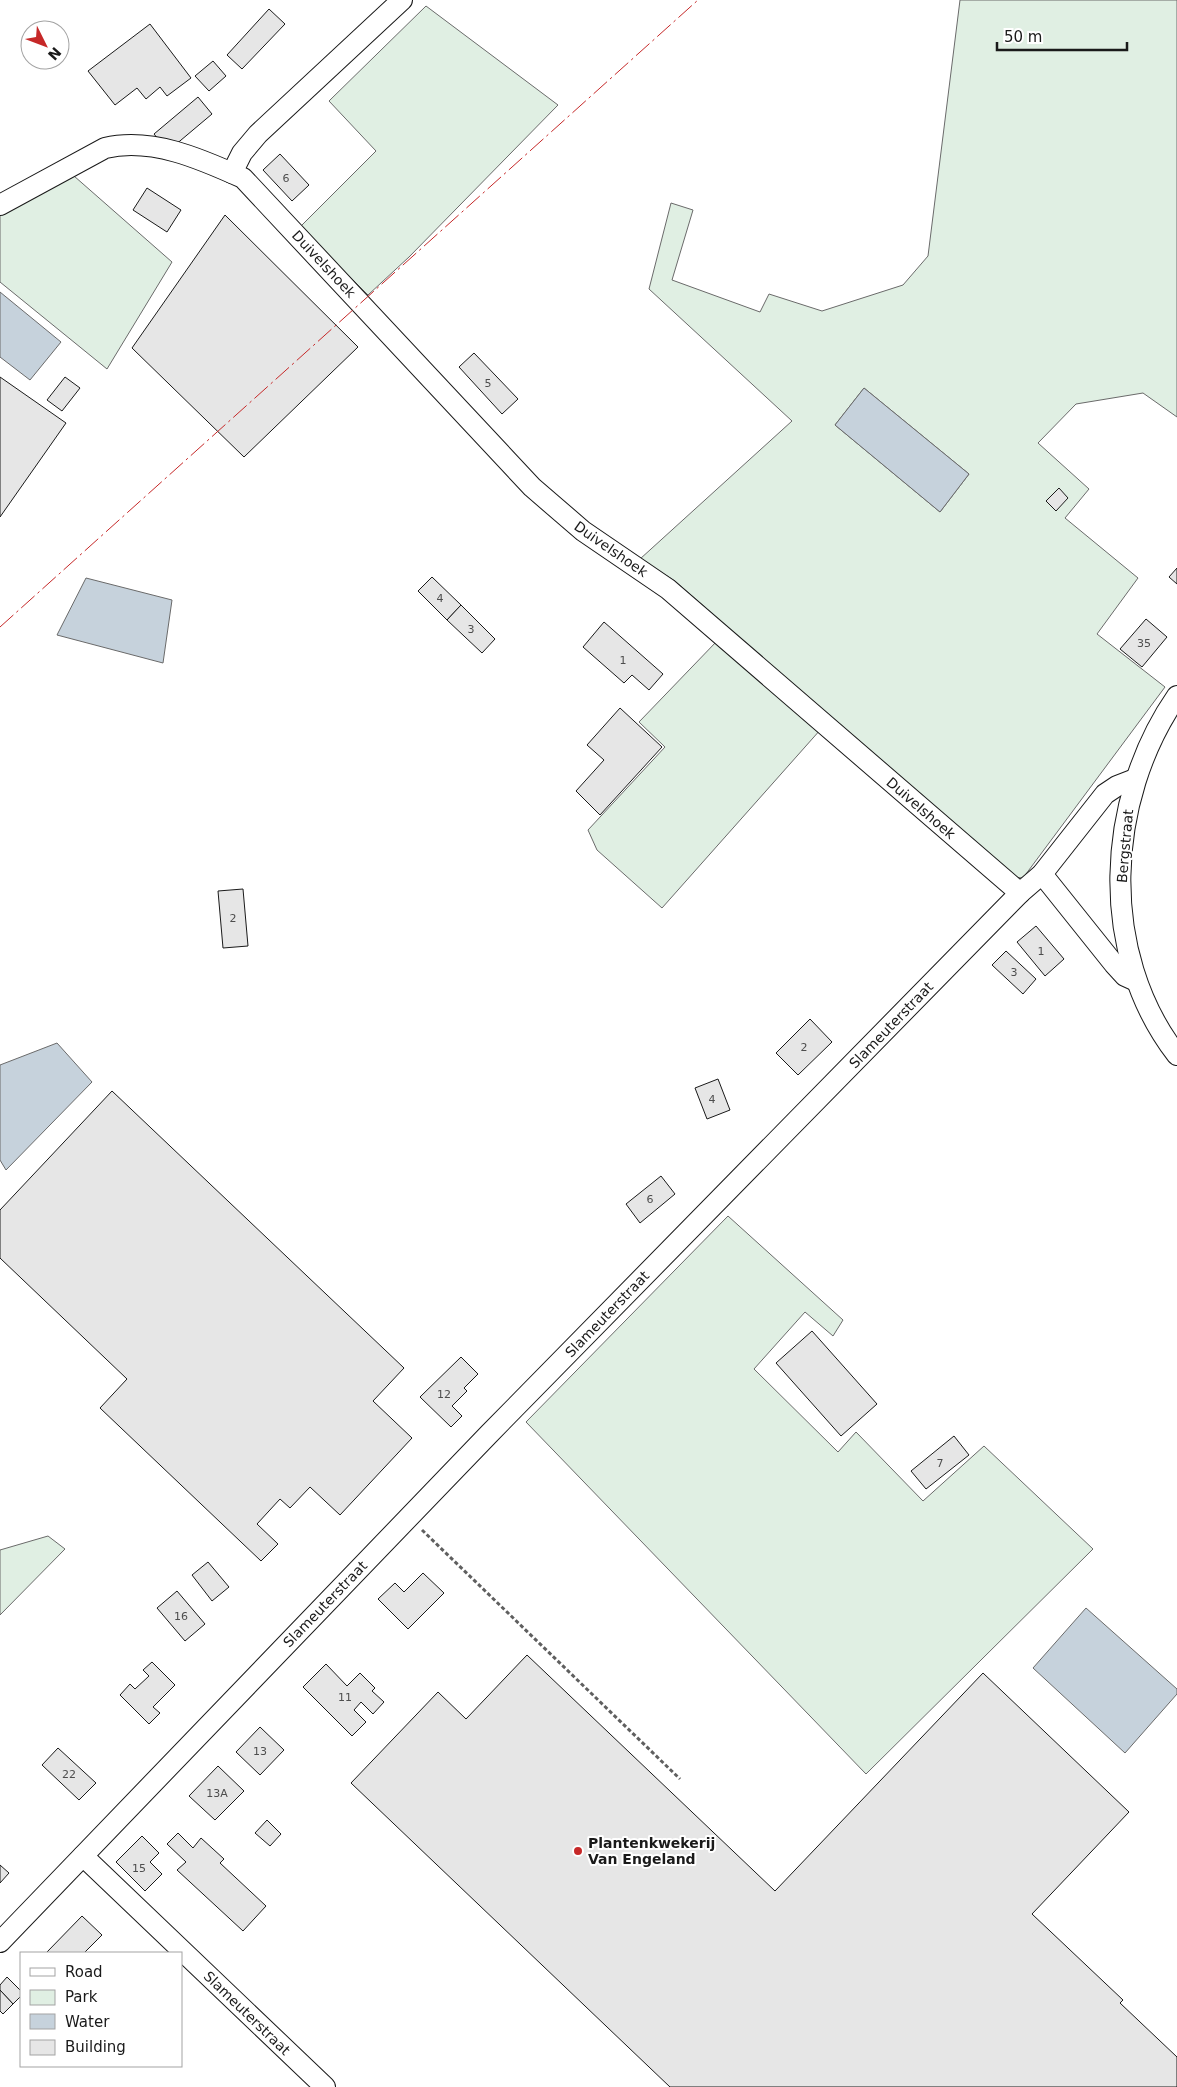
<svg xmlns="http://www.w3.org/2000/svg" width="1177" height="2087" viewBox="0 0 1177 2087" font-family="'DejaVu Sans',sans-serif">
<style>
.green{fill:#e0efe3;stroke:#6a6a6a;fill-rule:evenodd}
.water{fill:#c6d2dc;stroke:#6a6a6a}
.building{fill:#e6e6e6;stroke:#1a1a1a}
.lines{fill:none;stroke-linecap:round;stroke-linejoin:round}
.minor-casing{stroke:#1a1a1a;stroke-width:22}
.path{stroke:#5f5f5f;stroke-width:3;stroke-dasharray:4 2.5;stroke-linecap:butt}
.minor{stroke:#fff;stroke-width:20}
.power{stroke:#c62828;stroke-width:1;stroke-dasharray:18 4 2.5 4;stroke-linecap:butt}
.poi-dot{fill:#c62828;stroke:#fff;stroke-width:2}
.labels{text-anchor:middle;dominant-baseline:central;stroke-width:4;stroke-linejoin:round;paint-order:stroke}
.number-label{font-size:11px;fill:#4d4d4d}
.street-label{font-size:14px;fill:#1a1a1a;stroke:#fff}
.poi-label{font-size:14px;font-weight:bold;fill:#1a1a1a;stroke:#fff;text-anchor:start}
</style>
<rect width="100%" height="100%" fill="#fff"/>
<g class="green">
<path d="M 960,0 L 1177,0 L 1177,417 L 1143,393 L 1076,404 L 1038,443 L 1089,489 L 1065,518 L 1138,578 L 1097,634 L 1165,687 L 1023,878 L 1012,877 L 675,581 L 640,559 L 792,421 L 649,289 L 671,203 L 693,210 L 672,280 L 760,312 L 769,294 L 822,311 L 903,285 L 928,256 ZM 864,388 L 969,474 L 940,512 L 835,425 Z"/>
<path d="M 426,6 L 558,105 L 409,257 L 368,295 L 300,227 L 376,151 L 329,101 Z"/>
<path d="M 74,176 L 172,262 L 107,369 L 0,282 L 0,214 Z"/>
<path d="M 717,641 L 821,729 L 662,908 L 597,850 L 588,830 L 665,747 L 639,722 Z"/>
<path d="M 728,1216 L 843,1320 L 833,1336 L 805,1312 L 754,1369 L 838,1452 L 856,1432 L 923,1501 L 984,1446 L 1093,1549 L 866,1774 L 526,1422 Z"/>
<path d="M 48,1536 L 65,1549 L 0,1615 L 0,1550 Z"/>
</g>
<g class="water">
<path d="M 0,292 L 61,342 L 30,380 L 0,357 Z"/>
<path d="M 864,388 L 969,474 L 940,512 L 835,425 Z"/>
<path d="M 86,578 L 172,600 L 163,663 L 57,635 Z"/>
<path d="M 57,1043 L 92,1082 L 6,1170 L 0,1160 L 0,1065 Z"/>
<path d="M 1086,1608 L 1177,1689 L 1177,1694 L 1125,1753 L 1033,1668 Z"/>
</g>
<g class="building">
<path d="M 269,9 L 285,24 L 242,69 L 227,55 Z"/>
<path d="M 150,24 L 191,78 L 167,96 L 160,87 L 146,99 L 137,88 L 115,105 L 88,71 Z"/>
<path d="M 213,61 L 226,76 L 209,91 L 195,76 Z"/>
<path d="M 198,97 L 212,114 L 168,151 L 154,134 Z"/>
<path d="M 280,154 L 309,185 L 292,201 L 263,170 Z"/>
<path d="M 147,188 L 181,210 L 167,232 L 133,210 Z"/>
<path d="M 225,215 L 358,347 L 244,457 L 132,348 Z"/>
<path d="M 474,353 L 518,399 L 502,414 L 459,367 Z"/>
<path d="M 0,377 L 66,423 L 0,517 Z"/>
<path d="M 65,377 L 80,388 L 62,411 L 47,400 Z"/>
<path d="M 1059,488 L 1068,498 L 1056,511 L 1046,501 Z"/>
<path d="M 1177,568 L 1177,584 L 1169,577 Z"/>
<path d="M 432,577 L 461,605 L 447,620 L 418,591 Z"/>
<path d="M 461,605 L 495,639 L 482,653 L 447,620 Z"/>
<path d="M 1146,619 L 1167,637 L 1142,667 L 1120,649 Z"/>
<path d="M 604,622 L 663,674 L 649,690 L 632,675 L 624,683 L 583,647 Z"/>
<path d="M 620,708 L 662,747 L 600,815 L 576,791 L 604,760 L 587,745 Z"/>
<path d="M 243,889 L 248,946 L 223,948 L 218,891 Z"/>
<path d="M 1036,926 L 1064,959 L 1045,976 L 1017,942 Z"/>
<path d="M 1006,951 L 1036,979 L 1023,994 L 992,965 Z"/>
<path d="M 810,1019 L 832,1042 L 798,1075 L 776,1053 Z"/>
<path d="M 718,1079 L 730,1110 L 707,1119 L 695,1088 Z"/>
<path d="M 112,1091 L 404,1368 L 373,1401 L 412,1438 L 340,1515 L 310,1487 L 290,1508 L 280,1499 L 257,1524 L 278,1544 L 261,1561 L 100,1408 L 127,1379 L 0,1258 L 0,1210 Z"/>
<path d="M 661,1176 L 675,1194 L 640,1223 L 626,1204 Z"/>
<path d="M 812,1331 L 877,1404 L 841,1436 L 776,1363 Z"/>
<path d="M 461,1357 L 478,1374 L 464,1388 L 467,1391 L 452,1406 L 462,1416 L 451,1427 L 420,1397 Z"/>
<path d="M 954,1436 L 969,1455 L 926,1489 L 911,1471 Z"/>
<path d="M 208,1562 L 229,1587 L 212,1601 L 192,1575 Z"/>
<path d="M 423,1573 L 444,1593 L 408,1629 L 378,1599 L 395,1583 L 404,1592 Z"/>
<path d="M 177,1591 L 205,1624 L 185,1641 L 157,1608 Z"/>
<path d="M 527,1655 L 775,1891 L 983,1673 L 1129,1812 L 1032,1914 L 1123,2000 L 1120,2003 L 1177,2057 L 1177,2087 L 670,2087 L 351,1783 L 438,1692 L 466,1719 Z"/>
<path d="M 152,1662 L 175,1685 L 153,1707 L 160,1713 L 149,1724 L 120,1695 L 130,1684 L 135,1689 L 149,1676 L 143,1670 Z"/>
<path d="M 326,1664 L 347,1686 L 360,1673 L 375,1688 L 372,1691 L 384,1702 L 373,1714 L 361,1702 L 354,1710 L 366,1722 L 352,1736 L 303,1687 Z"/>
<path d="M 260,1727 L 284,1750 L 260,1775 L 236,1752 Z"/>
<path d="M 58,1748 L 96,1783 L 79,1800 L 42,1765 Z"/>
<path d="M 218,1766 L 244,1791 L 215,1820 L 189,1796 Z"/>
<path d="M 267,1820 L 281,1834 L 270,1846 L 255,1833 Z"/>
<path d="M 178,1833 L 193,1848 L 201,1838 L 224,1859 L 220,1863 L 266,1906 L 243,1931 L 177,1870 L 186,1862 L 167,1844 Z"/>
<path d="M 142,1836 L 159,1853 L 150,1862 L 162,1874 L 145,1891 L 116,1862 Z"/>
<path d="M 0,1865 L 9,1873 L 0,1883 Z"/>
<path d="M 82,1916 L 102,1935 L 84,1953 L 49,1953 L 47,1952 Z"/>
<path d="M 7,1977 L 21,1991 L 21,1996 L 13,2004 L 0,1990 L 0,1985 Z"/>
<path d="M 0,1990 L 13,2004 L 3,2014 L 0,2011 Z"/>
</g>
<g class="lines">
<g class="minor-casing">
<g id="minor">
<path d="M 232,173 L 242,153 L 258,134 L 402,0"/>
<path d="M 0,205 L 105,148 C 152,137 201,159 243,178 L 532,487 L 583,531 L 668,589 L 1020,893"/>
<path d="M 1177,696 C 1105,800 1098,953 1177,1055"/>
<path d="M 1042,874 L 1114,964 L 1125,976 L 1136,981"/>
<path d="M 83,1856 L 325,2087"/>
<path d="M 0,1942 L 489,1434 L 1020,893 L 1042,874 L 1105,794 L 1117,786 L 1135,779"/>
</g>
</g>
<path class="path" d="M 422,1530 L 680,1779"/>
<use href="#minor" class="minor"/>
<path class="power" d="M 0,627 L 698,0"/>
</g>
<circle class="poi-dot" cx="578" cy="1851" r="5"/>
<g class="labels">
<g class="number-label">
<text x="286" y="178">6</text>
<text x="488" y="383">5</text>
<text x="440" y="598">4</text>
<text x="471" y="629">3</text>
<text x="1144" y="643">35</text>
<text x="623" y="660">1</text>
<text x="233" y="918">2</text>
<text x="1041" y="951">1</text>
<text x="1014" y="972">3</text>
<text x="804" y="1047">2</text>
<text x="712" y="1099">4</text>
<text x="650" y="1199">6</text>
<text x="444" y="1394">12</text>
<text x="940" y="1463">7</text>
<text x="181" y="1616">16</text>
<text x="345" y="1697">11</text>
<text x="260" y="1751">13</text>
<text x="69" y="1774">22</text>
<text x="217" y="1793">13A</text>
<text x="139" y="1868">15</text>
</g>
<g class="street-label">
<text transform="translate(324 264) rotate(47)">Duivelshoek</text>
<text transform="translate(611 549) rotate(35)">Duivelshoek</text>
<text transform="translate(921 808) rotate(41)">Duivelshoek</text>
<text transform="translate(1125 846) rotate(-85)">Bergstraat</text>
<text transform="translate(891 1025) rotate(-46)">Slameuterstraat</text>
<text transform="translate(607 1314) rotate(-46)">Slameuterstraat</text>
<text transform="translate(325 1604) rotate(-46)">Slameuterstraat</text>
<text transform="translate(247 2013) rotate(44)">Slameuterstraat</text>
</g>
<g class="poi-label">
<text x="588" y="1843">Plantenkwekerij<tspan x="588" dy="16">Van Engeland</tspan></text>
</g>
</g>
<rect x="20" y="1952" width="162" height="115" fill="#ffffff" stroke="#a3a3a3"/>
<rect x="30" y="1968" width="25" height="8" fill="#ffffff" stroke="#a3a3a3"/>
<text x="65" y="1977" font-size="15" fill="#1a1a1a">Road</text>
<rect x="30" y="1990" width="25" height="15" fill="#e0efe3" stroke="#a3a3a3"/>
<text x="65" y="2002" font-size="15" fill="#1a1a1a">Park</text>
<rect x="30" y="2014" width="25" height="15" fill="#c6d2dc" stroke="#a3a3a3"/>
<text x="65" y="2027" font-size="15" fill="#1a1a1a">Water</text>
<rect x="30" y="2040" width="25" height="15" fill="#e6e6e6" stroke="#a3a3a3"/>
<text x="65" y="2052" font-size="15" fill="#1a1a1a">Building</text>
<g transform="translate(45 45) rotate(132)"><circle r="24" fill="#ffffff" stroke="#a3a3a3"/>
<path d="M0-4L9 19L0 12L-9 19Z" fill="#c62828"/>
<text y="-8" font-size="14" font-weight="bold" text-anchor="middle" fill="#1a1a1a">N</text>
</g>
<path d="M997 42v8h130v-8" fill="none" stroke="#1a1a1a" stroke-width="2.5"/>
<text x="1004" y="42" font-size="15" fill="#1a1a1a" stroke="#ffffff" stroke-width="4" paint-order="stroke">50 m</text>
</svg>
